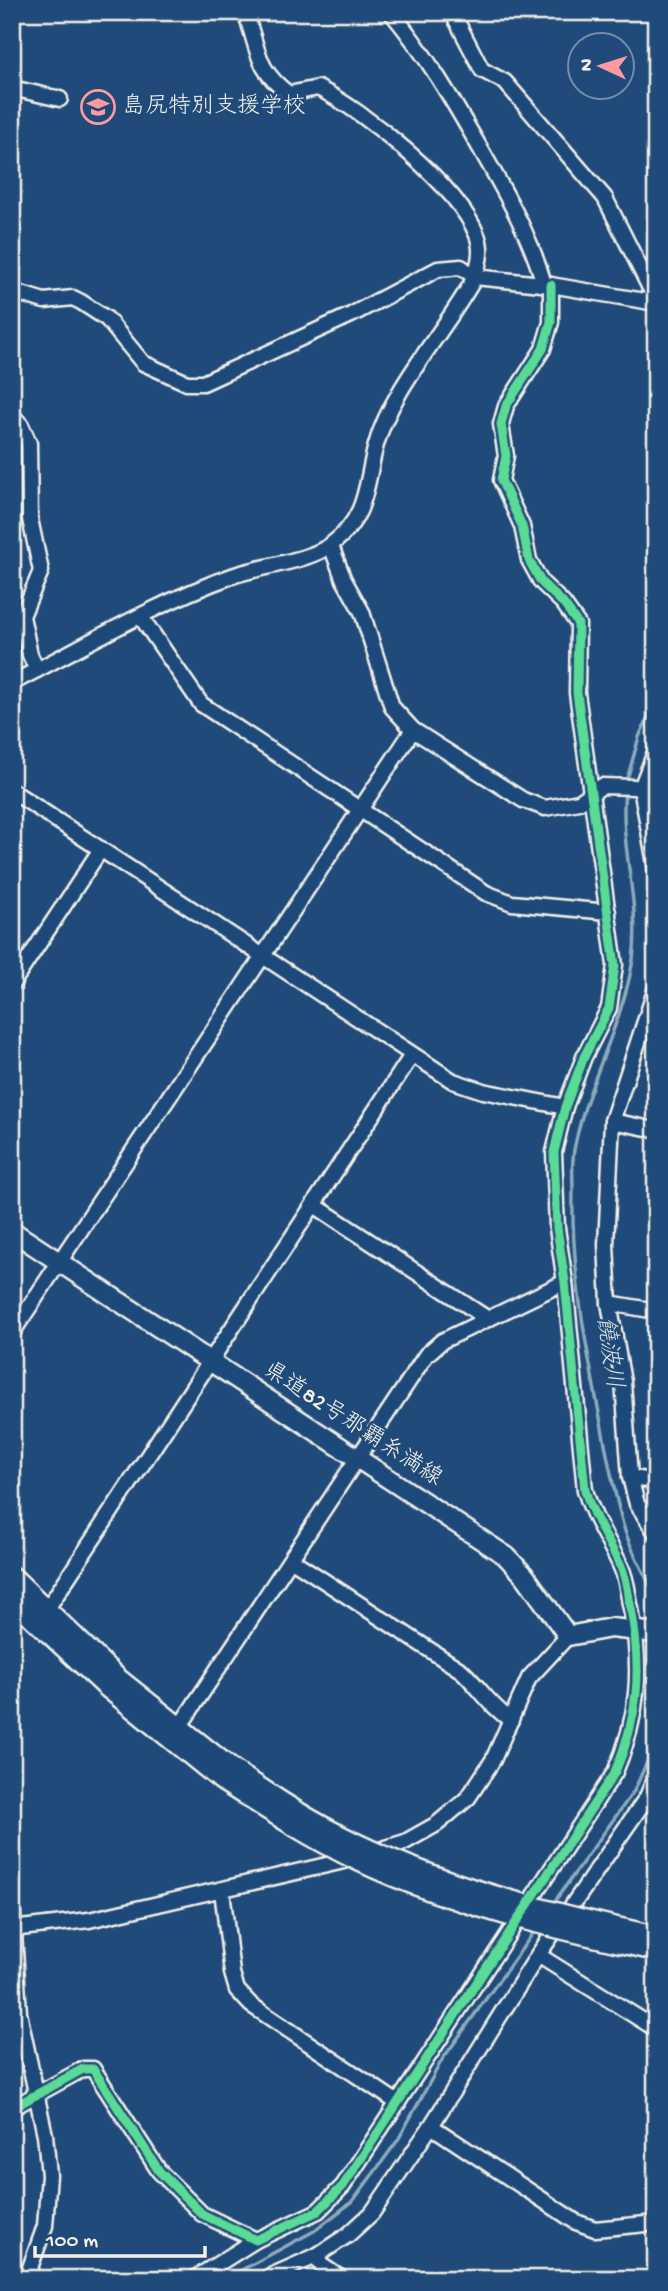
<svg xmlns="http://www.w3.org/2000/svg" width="668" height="2291" viewBox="0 0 668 2291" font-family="'Gochi Hand','Klee One',sans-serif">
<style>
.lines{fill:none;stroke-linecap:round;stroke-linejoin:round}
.stream{stroke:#8cabbd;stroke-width:3.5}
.minor-casing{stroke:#f4f1e8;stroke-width:19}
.major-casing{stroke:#f4f1e8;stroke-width:23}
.minor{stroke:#1f4a7a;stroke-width:14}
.major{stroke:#1f4a7a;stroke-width:18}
.major-bridge-casing{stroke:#f4f1e8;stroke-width:23;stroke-linecap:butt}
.major-bridge{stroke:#1f4a7a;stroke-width:18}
.cycleway-casing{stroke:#1f4a7a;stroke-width:13}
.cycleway{stroke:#5adb95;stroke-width:9}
.labels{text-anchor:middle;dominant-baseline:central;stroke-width:5;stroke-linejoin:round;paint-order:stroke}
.poi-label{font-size:23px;fill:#f4f1e8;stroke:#1f4a7a;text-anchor:start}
.street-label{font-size:23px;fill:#f4f1e8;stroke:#1f4a7a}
.water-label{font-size:24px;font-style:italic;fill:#dae0dd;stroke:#1f4a7a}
</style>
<rect width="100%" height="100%" fill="#1f4a7a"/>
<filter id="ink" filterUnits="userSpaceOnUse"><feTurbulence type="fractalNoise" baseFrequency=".0143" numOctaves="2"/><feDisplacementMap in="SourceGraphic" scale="14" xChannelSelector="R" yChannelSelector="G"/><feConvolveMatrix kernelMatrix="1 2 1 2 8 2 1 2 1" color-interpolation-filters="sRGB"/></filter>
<g filter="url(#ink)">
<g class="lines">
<g class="stream">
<path d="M 626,783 L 639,737 L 656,699"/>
<path d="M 625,790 C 619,847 641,902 633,959 C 623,1024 588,1080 575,1145 C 571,1160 573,1177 573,1192 C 571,1269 586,1347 601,1423 C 608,1459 614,1495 625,1531 C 633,1555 646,1575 656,1598"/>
<path d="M 552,1905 L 634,1791 L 656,1742"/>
<path d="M 225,2279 L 314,2231 L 353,2201 L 398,2140 L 442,2060 L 536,1929"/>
</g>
<g class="minor-casing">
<g id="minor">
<path d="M 391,12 C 426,54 453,101 480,148 C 505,192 530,235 544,284"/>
<path d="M 452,12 L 482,70 L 505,82 L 605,198 L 656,300"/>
<path d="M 12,88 L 60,99"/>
<path d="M 12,291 L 44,301 L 73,298 L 81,302 L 107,319 L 143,363 L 187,383 L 203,383 L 351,315 L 438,269 L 461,267 L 475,277 C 479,263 483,249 477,235 C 458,186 364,111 318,88 L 289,94 C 255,69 259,49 245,12"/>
<path d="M 12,415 L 21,425 L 29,443 L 30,519 L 41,571 L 22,616 L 30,655 L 37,670"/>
<path d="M 331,546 L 344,580 L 362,612 L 392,707 L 413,730 L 523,800 L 545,808 L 579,802 L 602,786 L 634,787 L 656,793"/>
<path d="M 141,617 L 201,704 L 486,893 L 512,903 L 608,912"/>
<path d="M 12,683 C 84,646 156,603 232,576 C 260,566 309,562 332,544 C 369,515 365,485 376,445 C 391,389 446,330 475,277 L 551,285 L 656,303"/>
<path d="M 656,750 L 641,788 L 656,869"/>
<path d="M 12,791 L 453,1081 L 483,1091 L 565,1107"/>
<path d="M 12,984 L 101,849"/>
<path d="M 656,988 L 612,1121 L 606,1244 L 609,1303 L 623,1382 L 630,1477 L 637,1504 L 656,1533"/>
<path d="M 612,1121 L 656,1130"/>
<path d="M 314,1205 L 488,1319"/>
<path d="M 609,1303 L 656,1311"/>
<path d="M 12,1333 L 413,730"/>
<path d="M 630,1477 L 656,1482"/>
<path d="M 292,1560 L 462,1671 C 480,1688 491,1707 511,1720"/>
<path d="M 47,1609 L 412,1055"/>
<path d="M 178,1729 L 426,1355 L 442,1341 L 565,1282"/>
<path d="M 656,1775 L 647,1797 L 538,1955 L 431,2126 L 576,2222 L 595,2229 L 656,2223"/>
<path d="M 222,1890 L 232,1973 L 237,1990 L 251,2005 L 398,2103"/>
<path d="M 12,1900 L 19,2013 L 45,2135 L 49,2175 L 45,2226 L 26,2279"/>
<path d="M 12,1929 L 89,1920 L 344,1861 L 405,1842 L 437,1824 L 468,1798 L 493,1760 L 529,1678 L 568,1636"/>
<path d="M 538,1955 L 656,2029"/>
<path d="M 12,2108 L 83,2069 L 93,2069 L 159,2171 L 202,2214 L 256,2240 L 318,2211 L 343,2186 L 615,1772 C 639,1717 642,1668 631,1609 C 628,1596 627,1580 621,1567 C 609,1540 593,1519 585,1490 L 565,1282 L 557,1228 L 554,1152 L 565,1107 L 584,1057 L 609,1008 L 615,965 L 577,693 L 578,624 L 563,603 L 541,582 L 529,560 L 522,526 L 501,480 L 506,456 L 501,424 L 506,406 L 543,349 L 551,322 L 551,285"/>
<path d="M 194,2279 L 256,2240"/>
<path d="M 264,2279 L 316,2256"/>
<path d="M 342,2279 L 321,2265 L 316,2256 L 348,2235 L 372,2213 L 431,2126"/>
</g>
</g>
<g class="major-casing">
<g id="major">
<path d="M 12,1231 L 506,1556 L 525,1576 L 568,1636 L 611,1628 L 656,1633"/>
<path d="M 12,1576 L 118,1678 L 231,1768"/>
<path d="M 12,1599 L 105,1686 L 222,1781"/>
</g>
</g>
<use href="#minor" class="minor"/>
<use href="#major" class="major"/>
<g class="major-bridge-casing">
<g id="major-bridge">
<path d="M 231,1768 C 265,1791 299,1814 336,1833 C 437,1885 545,1911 656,1936"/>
<path d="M 222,1781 C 267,1810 312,1839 360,1862 C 453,1906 555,1929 656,1951"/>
</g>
</g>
<use href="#major-bridge" class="major-bridge"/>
<g class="cycleway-casing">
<path id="cycleway" d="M 12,2108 L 83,2069 L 93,2069 L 159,2171 L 202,2214 L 256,2240 L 318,2211 L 343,2186 L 615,1772 C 639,1717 642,1668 631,1609 C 628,1596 627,1580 621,1567 C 609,1540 593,1519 585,1490 L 565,1282 L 557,1228 L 554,1152 L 565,1107 L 584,1057 L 609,1008 L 615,965 L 577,693 L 578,624 L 563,603 L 541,582 L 529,560 L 522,526 L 501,480 L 506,456 L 501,424 L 506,406 L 543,349 L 551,322 L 551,285"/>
</g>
<use href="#cycleway" class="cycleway"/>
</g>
</g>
<defs>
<g id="school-ring" transform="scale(1.75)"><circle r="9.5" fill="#1f4a7a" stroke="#ff9aa2" stroke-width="1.5"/><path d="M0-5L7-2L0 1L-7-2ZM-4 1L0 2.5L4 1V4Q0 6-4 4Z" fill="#ff9aa2"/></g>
</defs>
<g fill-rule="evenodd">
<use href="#school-ring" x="98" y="107"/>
</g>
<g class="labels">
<g class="poi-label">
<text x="122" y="107">島尻特別支援学校</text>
</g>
<g class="street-label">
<text transform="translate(352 1425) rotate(33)">県道82号那覇糸満線</text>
</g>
<g class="water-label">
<text transform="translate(608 1353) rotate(82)">饒波川</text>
</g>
</g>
<rect width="668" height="2291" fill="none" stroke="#1f4a7a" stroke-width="42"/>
<rect x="21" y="21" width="626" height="2249" fill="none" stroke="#f4f1e8" stroke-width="2.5" filter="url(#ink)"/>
<g transform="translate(601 66) rotate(274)"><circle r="33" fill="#1f4a7a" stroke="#748da6" stroke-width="2"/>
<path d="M0-5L12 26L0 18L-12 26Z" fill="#ff9aa2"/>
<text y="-10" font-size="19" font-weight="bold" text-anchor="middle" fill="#f4f1e8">N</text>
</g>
<path d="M35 2246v10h170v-10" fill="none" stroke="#f4f1e8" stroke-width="3.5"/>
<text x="46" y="2246" font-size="21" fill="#f4f1e8" stroke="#1f4a7a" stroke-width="5" paint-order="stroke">100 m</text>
</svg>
